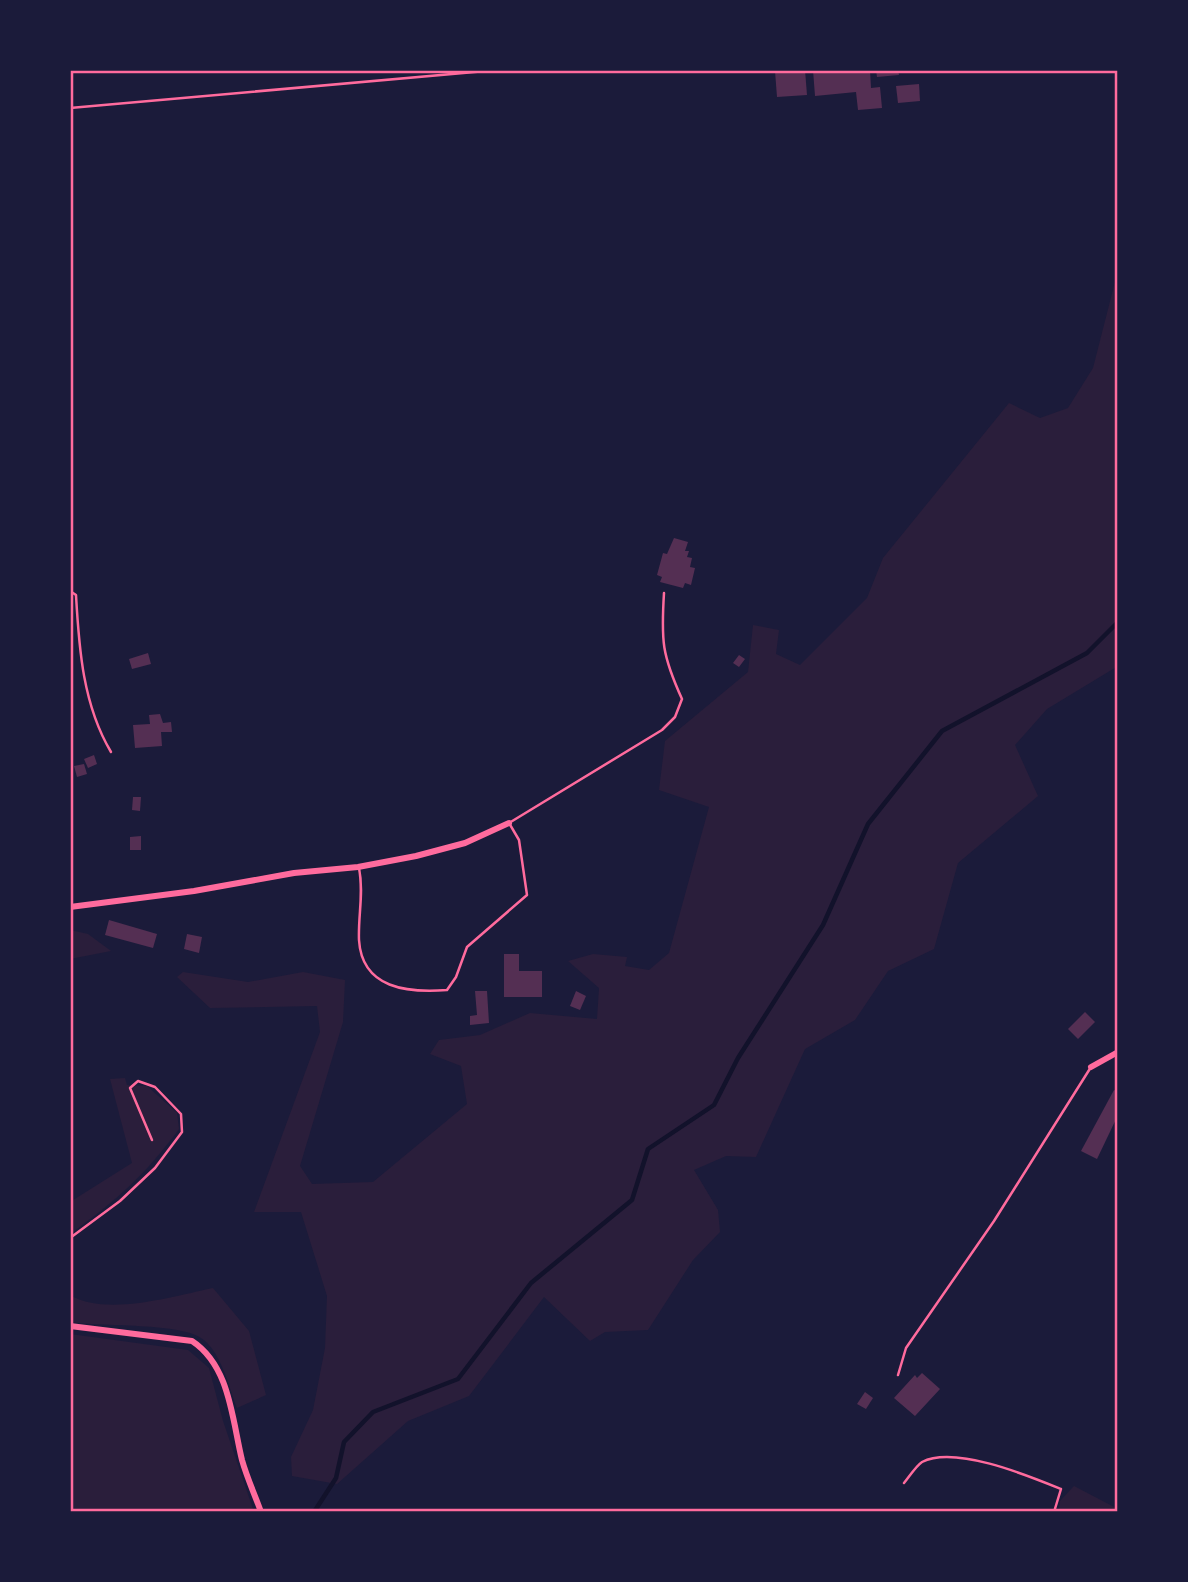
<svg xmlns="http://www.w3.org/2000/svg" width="1188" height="1582" viewBox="0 0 1188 1582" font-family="Jost,sans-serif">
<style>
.green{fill:#2a1e3b}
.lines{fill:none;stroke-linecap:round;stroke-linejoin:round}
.stream{stroke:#12122b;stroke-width:4.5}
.building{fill:#542f53}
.path{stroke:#ff6b9d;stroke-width:2.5}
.service{stroke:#ff6b9d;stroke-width:2.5}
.minor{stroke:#ff6b9d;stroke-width:6}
.neatline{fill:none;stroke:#ff6b9d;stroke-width:2.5}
</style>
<rect width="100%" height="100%" fill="#1b1b3a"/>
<g class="green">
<path d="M 1118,270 L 1118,666 L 1047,709 L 1015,745 L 1038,796 L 958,863 L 934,949 L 888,971 L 855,1020 L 805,1049 L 756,1157 L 726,1156 L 694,1170 L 718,1210 L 720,1232 L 693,1260 L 648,1330 L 605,1332 L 590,1341 L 544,1297 L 469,1396 L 408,1421 L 337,1484 L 292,1476 L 291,1457 L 313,1410 L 325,1348 L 327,1296 L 301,1212 L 254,1212 L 320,1032 L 317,1006 L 210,1008 L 177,977 L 183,972 L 248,982 L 303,972 L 345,980 L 343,1022 L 300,1166 L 312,1184 L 373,1182 L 467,1104 L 461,1066 L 430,1054 L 439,1040 L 480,1035 L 530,1013 L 597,1019 L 599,988 L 568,961 L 593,954 L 627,957 L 625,966 L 649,970 L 669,953 L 709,807 L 659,790 L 665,741 L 748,672 L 753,625 L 779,630 L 776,654 L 800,665 L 867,598 L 883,558 L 1009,403 L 1040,418 L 1068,408 L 1093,368 Z"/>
<path d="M 70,930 L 88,934 L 111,951 L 70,959 Z"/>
<path d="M 125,1078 L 127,1085 L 147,1086 L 177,1113 L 179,1129 C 145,1175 117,1200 70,1234 L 70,1202 L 132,1163 L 110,1079 Z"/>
<path d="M 213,1288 L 249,1331 L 266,1395 L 237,1408 C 228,1385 223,1357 204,1340 C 184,1322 99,1327 70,1322 L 70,1295 C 106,1317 174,1296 213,1288 Z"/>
<path d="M 70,1334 L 188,1350 L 209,1368 L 223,1421 L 254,1512 L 70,1512 Z"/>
<path d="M 1074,1486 L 1118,1509 L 1118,1512 L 1059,1512 L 1060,1501 Z"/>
</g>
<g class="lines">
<path class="stream" d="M 314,1512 L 336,1478 L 344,1442 L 373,1412 L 458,1379 L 531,1283 L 632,1200 L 648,1149 L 714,1105 L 738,1058 L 823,925 L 868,824 L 942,731 L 1087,653 L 1118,622"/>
</g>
<g class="building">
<path d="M 805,70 L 807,95 L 777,97 L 775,71 Z"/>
<path d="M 813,70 L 870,70 L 871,88 L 880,87 L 882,108 L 858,110 L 856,92 L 815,96 Z"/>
<path d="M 876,70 L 898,70 L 899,75 L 877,77 Z"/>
<path d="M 919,84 L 920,101 L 898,103 L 896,86 Z"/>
<path d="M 674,538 L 688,542 L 685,551 L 689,551 L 687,557 L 692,558 L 690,567 L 695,568 L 691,585 L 685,583 L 683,588 L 660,582 L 662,577 L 657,575 L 663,553 L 667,554 Z"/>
<path d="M 148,653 L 151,664 L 132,669 L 129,659 Z"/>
<path d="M 739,655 L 745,659 L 739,667 L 733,663 Z"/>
<path d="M 160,714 L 163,723 L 171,722 L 172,732 L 161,732 L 162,746 L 135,748 L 133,725 L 150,724 L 149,715 Z"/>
<path d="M 94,755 L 97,764 L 88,768 L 84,759 Z"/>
<path d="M 84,764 L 87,774 L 77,777 L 74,766 Z"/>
<path d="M 133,797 L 141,797 L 140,811 L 132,810 Z"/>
<path d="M 141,836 L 141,850 L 130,850 L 130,837 Z"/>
<path d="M 109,920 L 157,934 L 153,948 L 105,935 Z"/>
<path d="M 187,934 L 202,937 L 199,953 L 184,949 Z"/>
<path d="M 504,954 L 519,954 L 519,971 L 542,971 L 542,997 L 504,997 Z"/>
<path d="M 475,991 L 487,991 L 489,1023 L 470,1025 L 470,1016 L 477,1015 Z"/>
<path d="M 576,991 L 586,996 L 580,1010 L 570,1006 Z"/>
<path d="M 1085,1012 L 1095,1022 L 1078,1039 L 1068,1029 Z"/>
<path d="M 1114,1090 L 1118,1092 L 1118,1115 L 1097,1159 L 1081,1151 Z"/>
<path d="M 922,1373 L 940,1389 L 915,1416 L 894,1398 L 915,1375 L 917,1378 Z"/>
<path d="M 865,1392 L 873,1398 L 866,1409 L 857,1404 Z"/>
</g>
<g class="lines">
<g class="path">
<path d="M 70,1238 L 120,1201 L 155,1168 L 182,1132 L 181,1114 L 155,1087 L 138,1081 L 130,1088 L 152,1140"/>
<path d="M 904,1483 C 909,1477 916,1466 922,1462 C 955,1445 1029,1476 1061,1489 L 1054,1512"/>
</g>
<g class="service">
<path d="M 70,108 L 497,70"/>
<path d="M 70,591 L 76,595 C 79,649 83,705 111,752"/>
<path d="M 359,868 C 364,893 358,915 359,940 C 362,989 408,993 447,990 L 456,977 L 467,947 L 527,895 L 519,840 L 509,823 L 662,730 L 675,717 L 682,699 C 662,655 661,641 664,593"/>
<path d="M 898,1375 L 906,1348 L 994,1221 L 1091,1067"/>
</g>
<g class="minor">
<path d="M 70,907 L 194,891 L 294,873 L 358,867 L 416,856 L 465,843 L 509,823"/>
<path d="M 1091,1067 L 1118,1052"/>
<path d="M 70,1326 L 192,1341 C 230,1366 232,1419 242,1460 C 247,1478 255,1495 261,1512"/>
</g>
</g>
<rect width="1188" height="1582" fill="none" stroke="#1b1b3a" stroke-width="144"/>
<rect x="72" y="72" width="1044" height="1438" class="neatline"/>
</svg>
